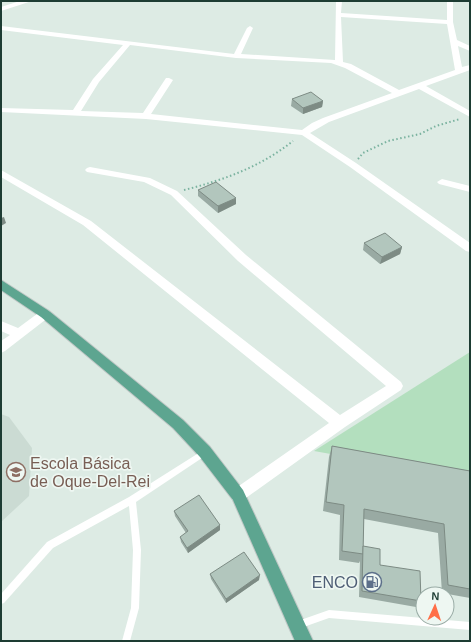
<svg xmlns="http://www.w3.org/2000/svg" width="471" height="642" viewBox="0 0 471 642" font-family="Helvetica,sans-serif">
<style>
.built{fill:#cbdbd3}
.green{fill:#b3dfbe}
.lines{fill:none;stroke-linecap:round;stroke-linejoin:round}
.primary-casing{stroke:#c0c8c6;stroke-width:2}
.path{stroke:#7ab29f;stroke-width:2;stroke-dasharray:1.5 2.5;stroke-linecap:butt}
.service{fill:#fff;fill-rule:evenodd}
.minor{fill:#fff;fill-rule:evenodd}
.primary{fill:#5da590;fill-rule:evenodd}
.wall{fill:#99aaa3}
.shaded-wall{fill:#7d8b84}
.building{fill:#b2c6bd;stroke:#7d8b84}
.labels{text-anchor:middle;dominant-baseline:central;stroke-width:3.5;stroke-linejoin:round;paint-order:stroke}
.near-education-label{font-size:16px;fill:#785e54;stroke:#eef7f2;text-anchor:start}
.near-service-label{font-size:16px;fill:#4e5e75;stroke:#eef7f2;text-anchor:end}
</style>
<rect width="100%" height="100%" fill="#ddebe4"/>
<path class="built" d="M 1,414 L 9,417 L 32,448 L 29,496 L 1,522 Z"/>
<path class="green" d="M 470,352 L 470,479 L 314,451 Z"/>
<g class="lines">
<g class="primary-casing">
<path id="primary" d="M 1,280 L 49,311 L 183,420 L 210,447 L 243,490 L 313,641 L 295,641 L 233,500 L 200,457 L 173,428 L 41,317 L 1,290 Z"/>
</g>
<g class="path">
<path d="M 358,159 L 363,153 L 388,141 L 420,134 L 436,126 L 460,119"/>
<path d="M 184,190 C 224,180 260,167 293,141"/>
</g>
<g class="service">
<path d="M 205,449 L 208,450 L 209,452 L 208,454 L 136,502 L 141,550 L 139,608 L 130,641 L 122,641 L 131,608 L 133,550 L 129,506 L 53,548 L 4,603 L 1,604 L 1,594 L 47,542 L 129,497 Z"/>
<path d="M 329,610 L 470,622 L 470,630 L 329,618 L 298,629 L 295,628 L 294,625 L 295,622 Z"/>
</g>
<g class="minor">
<path d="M 20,1 L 32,1 L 1,11 L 1,7 Z"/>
<path d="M 336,1 L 342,1 L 341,13 L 447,20 L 447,1 L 453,1 L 453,22 L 457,40 L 470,46 L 470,51 L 458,46 L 462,67 L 470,65 L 470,70 L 426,86 L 470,111 L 470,117 L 419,89 L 329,122 L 310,133 L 356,163 L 470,243 L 470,252 L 466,251 L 350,167 L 302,135 L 146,119 L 1,112 L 1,108 L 73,110 L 93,79 L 123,45 L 1,30 L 1,26 L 234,54 L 247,28 L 250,26 L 253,28 L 241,54 L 335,60 ZM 341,17 L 447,24 L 455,70 L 399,90 L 351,64 L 343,62 ZM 130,45 L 236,58 L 331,63 L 345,68 L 392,93 L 323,118 L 312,123 L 302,130 L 151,114 L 173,80 L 169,78 L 166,78 L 143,113 L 81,111 L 99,82 Z"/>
<path d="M 90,167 L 150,178 L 177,191 L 246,255 L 401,382 L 403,386 L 401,390 L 345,427 L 243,500 L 238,502 L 233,500 L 230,495 L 233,490 L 329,423 L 83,225 L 1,177 L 1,170 L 91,221 L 340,415 L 386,386 L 238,261 L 171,195 L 144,182 L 87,172 L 85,170 L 87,168 Z"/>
<path d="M 442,179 L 470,186 L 470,192 L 439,184 L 437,182 Z"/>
<path d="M 45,310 L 49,311 L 51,314 L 49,317 L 5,351 L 1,353 L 1,341 L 10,335 L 1,331 L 1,321 L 18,328 L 41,311 Z"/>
</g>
<use href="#primary" class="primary"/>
</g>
<g class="wall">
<path d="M 292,99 L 323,101 L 322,107 L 303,114 L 291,106 Z"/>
<path d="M 198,190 L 236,204 L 218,213 L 198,196 Z"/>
<path d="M 364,243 L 402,247 L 400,254 L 380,264 L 363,250 Z"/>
<path d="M 332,446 L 470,471 L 470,598 L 442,593 L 438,533 L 364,519 L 363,546 L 380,565 L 421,601 L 416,607 L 359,597 L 360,561 L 359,563 L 339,560 L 340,515 L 323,511 L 329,457 Z"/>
<path d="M 174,511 L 220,525 L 220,530 L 188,553 L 181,542 L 180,537 L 186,533 L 175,516 Z"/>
<path d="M 210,574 L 259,580 L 226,603 L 211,579 Z"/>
</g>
<g class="shaded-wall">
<path d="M 323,101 L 322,107 L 303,114 L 303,108 Z"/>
<path d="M 236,198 L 236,204 L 218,213 L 218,206 Z"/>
<path d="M 4,217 L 6,223 L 1,226 L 1,218 Z"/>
<path d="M 402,247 L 400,254 L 380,264 L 382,257 Z"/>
<path d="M 220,525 L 220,530 L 188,553 L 187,548 Z"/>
<path d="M 260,575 L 259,580 L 226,603 L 226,599 Z"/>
</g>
<g class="building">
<path d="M 311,92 L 323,101 L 303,108 L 292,99 Z"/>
<path d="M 216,182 L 236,198 L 218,206 L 198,190 Z"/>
<path d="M 385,233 L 402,247 L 382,257 L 364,243 Z"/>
<path d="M 332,446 L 470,471 L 470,589 L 448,585 L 444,524 L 364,509 L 363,554 L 342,551 L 344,505 L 326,502 Z"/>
<path d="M 199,495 L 220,525 L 187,548 L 180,537 L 188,531 L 174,511 Z"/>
<path d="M 363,546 L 380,549 L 380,565 L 420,571 L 421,601 L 362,591 Z"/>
<path d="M 244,552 L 260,575 L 226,599 L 210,574 Z"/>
</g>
<defs>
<g id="school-ring" transform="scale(1)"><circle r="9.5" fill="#eef7f2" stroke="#8d6e63" stroke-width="1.5"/><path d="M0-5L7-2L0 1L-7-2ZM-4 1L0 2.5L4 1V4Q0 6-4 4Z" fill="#8d6e63"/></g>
<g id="fuel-ring" transform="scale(1)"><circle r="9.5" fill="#eef7f2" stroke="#5c6f8a" stroke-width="1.5"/><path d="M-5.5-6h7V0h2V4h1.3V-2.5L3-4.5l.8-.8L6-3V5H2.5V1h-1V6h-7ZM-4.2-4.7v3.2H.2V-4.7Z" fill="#5c6f8a"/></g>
</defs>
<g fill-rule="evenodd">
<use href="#school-ring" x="16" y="472"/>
<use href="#fuel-ring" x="372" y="582"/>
</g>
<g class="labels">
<g class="near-education-label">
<text x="30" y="463">Escola Básica<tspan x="30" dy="18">de Oque-Del-Rei</tspan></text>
</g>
<g class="near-service-label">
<text x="358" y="582">ENCO</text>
</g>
</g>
<rect width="471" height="642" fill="none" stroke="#1d3c33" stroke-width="4"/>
<g transform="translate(435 606) rotate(3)"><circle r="19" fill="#eef7f2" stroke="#9aaca6"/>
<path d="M0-3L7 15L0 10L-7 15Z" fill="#ff6e47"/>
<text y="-6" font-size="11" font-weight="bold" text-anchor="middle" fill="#1d3c33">N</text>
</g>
</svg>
